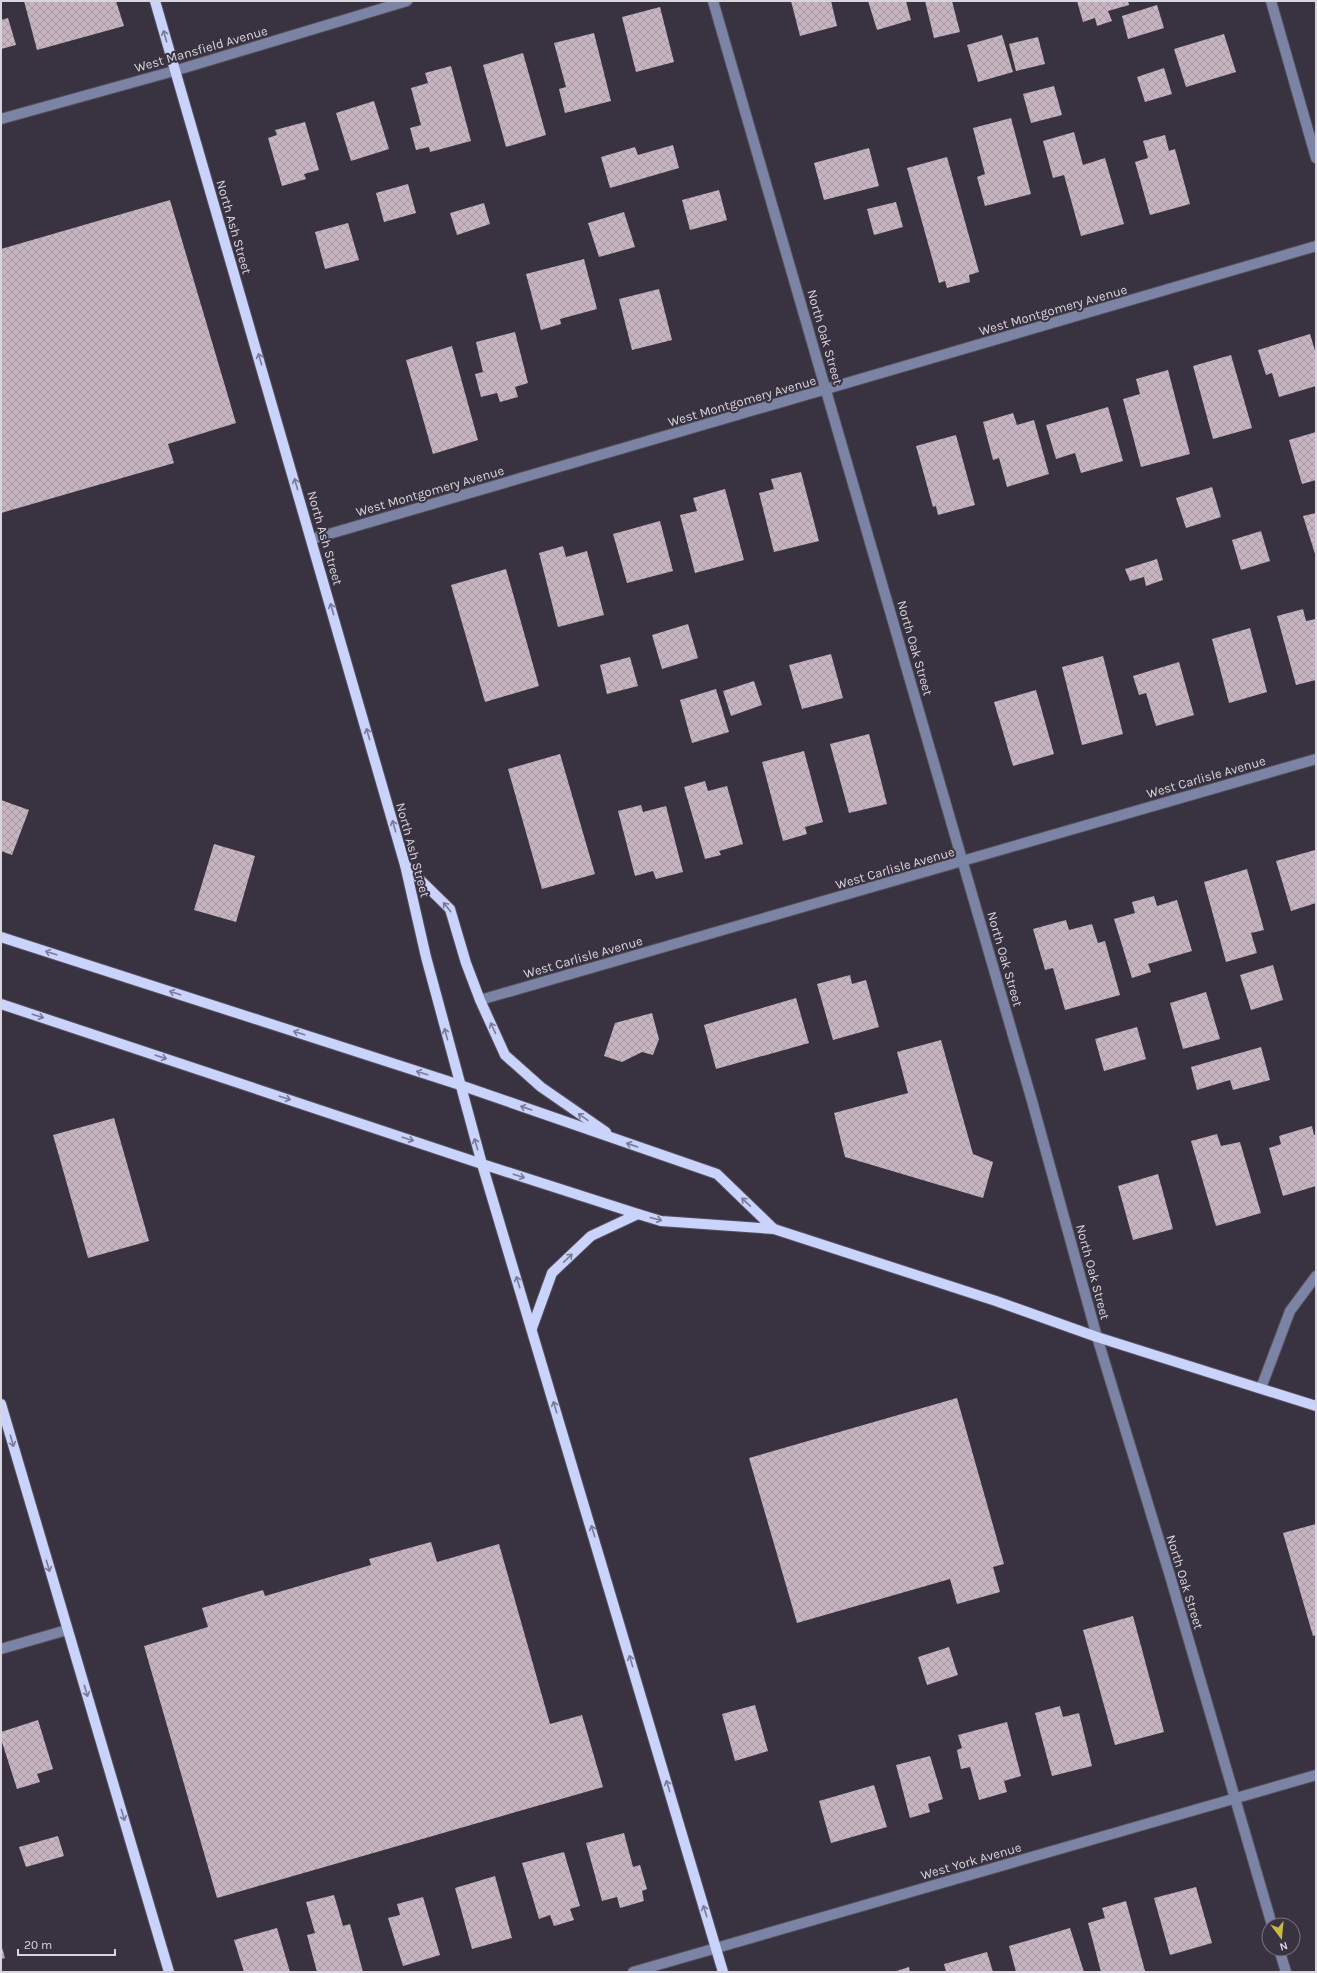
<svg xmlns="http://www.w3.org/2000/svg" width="1317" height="1973" viewBox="0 0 1317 1973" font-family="Karla,sans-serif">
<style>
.building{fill:url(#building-cross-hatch)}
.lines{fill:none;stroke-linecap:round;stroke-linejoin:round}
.minor-casing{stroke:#564f5d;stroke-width:12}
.major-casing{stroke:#564f5d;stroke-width:12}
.minor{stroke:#7b84a4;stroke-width:10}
.major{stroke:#c9d3fc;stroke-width:10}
.oneway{stroke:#7a7a95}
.labels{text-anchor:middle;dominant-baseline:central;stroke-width:4;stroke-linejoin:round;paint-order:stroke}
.street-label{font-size:13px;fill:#d9d5de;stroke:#393241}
</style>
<defs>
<pattern id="building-cross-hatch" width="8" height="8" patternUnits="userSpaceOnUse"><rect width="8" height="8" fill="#c7b4c1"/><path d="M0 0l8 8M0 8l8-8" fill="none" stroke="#a697a2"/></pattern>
</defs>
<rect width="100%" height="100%" fill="#393241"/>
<g class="building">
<path d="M 24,1 L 116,1 L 124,26 L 37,50 Z"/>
<path d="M 791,1 L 831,1 L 837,26 L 800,36 Z"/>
<path d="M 868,1 L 906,1 L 911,20 L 877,30 Z"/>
<path d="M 925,1 L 952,1 L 960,32 L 934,38 Z"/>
<path d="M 1077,1 L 1128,1 L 1129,5 L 1108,11 L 1112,21 L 1097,26 L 1095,18 L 1083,22 Z"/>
<path d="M 1157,5 L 1164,28 L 1128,39 L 1122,16 Z"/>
<path d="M 660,7 L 674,62 L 636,72 L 622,17 Z"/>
<path d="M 8,18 L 16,45 L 1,49 L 1,20 Z"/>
<path d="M 594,33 L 611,101 L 565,113 L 559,89 L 566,87 L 554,43 Z"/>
<path d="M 1224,34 L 1236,72 L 1186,87 L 1174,49 Z"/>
<path d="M 1002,35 L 1013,72 L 978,82 L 967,45 Z"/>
<path d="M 1038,37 L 1045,64 L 1016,71 L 1009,44 Z"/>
<path d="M 523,53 L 546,135 L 506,147 L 483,65 Z"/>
<path d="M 451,66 L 471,141 L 430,152 L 429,147 L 416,150 L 410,128 L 421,125 L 411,88 L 428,83 L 425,73 Z"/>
<path d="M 1164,68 L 1172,94 L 1145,102 L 1137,77 Z"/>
<path d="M 1054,86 L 1062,115 L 1031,123 L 1023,94 Z"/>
<path d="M 374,101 L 389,149 L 351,161 L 336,113 Z"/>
<path d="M 1011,118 L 1031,194 L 985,206 L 977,177 L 985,174 L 973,128 Z"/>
<path d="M 305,122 L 319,170 L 304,174 L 306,179 L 282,186 L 268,138 L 277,135 L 275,130 Z"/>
<path d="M 1074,132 L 1083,165 L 1105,158 L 1124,224 L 1081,236 L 1064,175 L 1053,178 L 1043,141 Z"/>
<path d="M 1165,135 L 1169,151 L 1175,149 L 1190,204 L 1150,215 L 1135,162 L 1148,158 L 1143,141 Z"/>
<path d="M 673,145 L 679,168 L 610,188 L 601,157 L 635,147 L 638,155 Z"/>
<path d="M 869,148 L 879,186 L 824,200 L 814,163 Z"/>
<path d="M 947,157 L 979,272 L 969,275 L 970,282 L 947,288 L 945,281 L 939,283 L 907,168 Z"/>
<path d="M 408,184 L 416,213 L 384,222 L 376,193 Z"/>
<path d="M 719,190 L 727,220 L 690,230 L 682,200 Z"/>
<path d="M 170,200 L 236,423 L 168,444 L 174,463 L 1,513 L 1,249 Z"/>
<path d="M 896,202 L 903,227 L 874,235 L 867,209 Z"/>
<path d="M 484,203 L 490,224 L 457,235 L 450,213 Z"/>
<path d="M 624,212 L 635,247 L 599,257 L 588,223 Z"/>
<path d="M 348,223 L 359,260 L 325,269 L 315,232 Z"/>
<path d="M 584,259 L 597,309 L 560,319 L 561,324 L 541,330 L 526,274 Z"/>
<path d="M 659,289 L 672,340 L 632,350 L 619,299 Z"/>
<path d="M 515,332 L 528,383 L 515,387 L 518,397 L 500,402 L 497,393 L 481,397 L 475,374 L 483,372 L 476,342 Z"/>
<path d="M 1310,334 L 1316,354 L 1316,386 L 1279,397 L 1272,373 L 1266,375 L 1258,350 Z"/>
<path d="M 452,346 L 478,440 L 433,454 L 406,360 Z"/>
<path d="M 1231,355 L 1252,428 L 1213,439 L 1193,366 Z"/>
<path d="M 1168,370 L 1190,454 L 1141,467 L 1123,399 L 1140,394 L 1136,379 Z"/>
<path d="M 1108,407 L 1123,461 L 1081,473 L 1075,453 L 1056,459 L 1046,425 Z"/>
<path d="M 1013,413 L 1017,425 L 1034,420 L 1049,474 L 1007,487 L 999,458 L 993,460 L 983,422 Z"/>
<path d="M 1316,432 L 1316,480 L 1302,484 L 1289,440 Z"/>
<path d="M 956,435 L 975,505 L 938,515 L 936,506 L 933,507 L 916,446 Z"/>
<path d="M 801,472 L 819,541 L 774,552 L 759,493 L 774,489 L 771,479 Z"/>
<path d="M 1212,487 L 1221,517 L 1186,528 L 1176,498 Z"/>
<path d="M 725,489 L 744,560 L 695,573 L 680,515 L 697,511 L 693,498 Z"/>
<path d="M 1316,513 L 1316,557 L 1303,516 Z"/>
<path d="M 660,521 L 673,571 L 627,583 L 613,534 Z"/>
<path d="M 1261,531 L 1270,561 L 1241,570 L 1232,540 Z"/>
<path d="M 563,546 L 566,557 L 587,551 L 604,615 L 558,627 L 539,553 Z"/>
<path d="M 1157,559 L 1163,580 L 1146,586 L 1144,577 L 1130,581 L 1125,569 Z"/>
<path d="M 506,569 L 539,686 L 485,702 L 451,585 Z"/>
<path d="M 1303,609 L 1306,621 L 1316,619 L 1316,680 L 1296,685 L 1277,616 Z"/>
<path d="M 688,624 L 698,658 L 662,669 L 652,635 Z"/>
<path d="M 1250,628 L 1267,692 L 1229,703 L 1212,639 Z"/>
<path d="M 831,654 L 843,698 L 802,709 L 789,665 Z"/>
<path d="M 1103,656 L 1123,734 L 1082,745 L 1062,667 Z"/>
<path d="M 630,657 L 638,686 L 607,694 L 600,665 Z"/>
<path d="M 1179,662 L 1194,715 L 1156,726 L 1146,693 L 1139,695 L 1133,676 Z"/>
<path d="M 754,681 L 762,705 L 731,716 L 723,691 Z"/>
<path d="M 716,689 L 729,732 L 692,743 L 680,700 Z"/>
<path d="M 1036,690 L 1054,754 L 1013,766 L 994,702 Z"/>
<path d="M 869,734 L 887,804 L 849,813 L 830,744 Z"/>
<path d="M 804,751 L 823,822 L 805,827 L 807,834 L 783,841 L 762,762 Z"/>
<path d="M 560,754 L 595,874 L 542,889 L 508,769 Z"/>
<path d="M 705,781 L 708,791 L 727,786 L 743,844 L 719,851 L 721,855 L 705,859 L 684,787 Z"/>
<path d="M 1,800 L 29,810 L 12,855 L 1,851 Z"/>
<path d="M 641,805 L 643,812 L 666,806 L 683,872 L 656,879 L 653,871 L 635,876 L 618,811 Z"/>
<path d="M 214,844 L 255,856 L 236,922 L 194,910 Z"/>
<path d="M 1315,850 L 1316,903 L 1291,911 L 1276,861 Z"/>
<path d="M 1247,869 L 1264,930 L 1251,933 L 1257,953 L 1226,962 L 1204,882 Z"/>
<path d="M 1154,896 L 1157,906 L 1177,900 L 1192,951 L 1148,964 L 1151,972 L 1132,978 L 1114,919 L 1135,913 L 1132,902 Z"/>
<path d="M 1066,920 L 1069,930 L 1092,924 L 1098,943 L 1105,941 L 1120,995 L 1065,1010 L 1053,968 L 1045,970 L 1033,929 Z"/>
<path d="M 1273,965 L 1283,1000 L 1251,1010 L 1240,975 Z"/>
<path d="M 850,975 L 852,984 L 866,980 L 879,1027 L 833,1040 L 817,984 Z"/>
<path d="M 1206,992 L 1220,1039 L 1183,1049 L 1170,1003 Z"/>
<path d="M 796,998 L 809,1043 L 716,1069 L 704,1025 Z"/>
<path d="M 652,1013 L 659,1039 L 653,1055 L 642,1052 L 622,1062 L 604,1056 L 615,1023 Z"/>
<path d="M 1137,1027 L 1146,1059 L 1104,1071 L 1095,1039 Z"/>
<path d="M 941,1040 L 973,1154 L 993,1162 L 983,1198 L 845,1157 L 834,1113 L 908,1093 L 897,1052 Z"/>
<path d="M 1261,1047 L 1270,1080 L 1233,1090 L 1230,1080 L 1197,1090 L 1191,1067 Z"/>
<path d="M 114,1118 L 149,1241 L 88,1258 L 53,1135 Z"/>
<path d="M 1312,1126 L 1314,1135 L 1316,1134 L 1316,1186 L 1283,1196 L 1269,1148 L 1281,1144 L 1279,1136 Z"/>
<path d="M 1217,1134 L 1221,1146 L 1240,1142 L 1261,1213 L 1216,1226 L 1191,1141 Z"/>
<path d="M 1158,1174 L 1173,1229 L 1133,1240 L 1118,1186 Z"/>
<path d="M 957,1398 L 1004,1564 L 993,1567 L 1000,1592 L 957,1604 L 950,1579 L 797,1623 L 749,1458 Z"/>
<path d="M 1316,1524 L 1316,1635 L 1313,1636 L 1283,1533 Z"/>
<path d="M 431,1542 L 437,1562 L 499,1544 L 550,1724 L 582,1715 L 603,1787 L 217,1898 L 144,1646 L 208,1627 L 202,1608 L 263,1590 L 265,1596 L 371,1565 L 369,1559 Z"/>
<path d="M 1133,1616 L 1164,1732 L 1115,1745 L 1083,1630 Z"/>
<path d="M 949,1647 L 958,1675 L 927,1685 L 918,1657 Z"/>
<path d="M 755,1705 L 768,1751 L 735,1761 L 722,1714 Z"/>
<path d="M 1060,1706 L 1063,1717 L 1079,1713 L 1092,1766 L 1052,1776 L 1035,1713 Z"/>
<path d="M 38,1720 L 53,1769 L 37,1774 L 40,1782 L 17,1789 L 1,1739 L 1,1732 Z"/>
<path d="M 1007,1722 L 1021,1776 L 1004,1781 L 1007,1792 L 979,1800 L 970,1767 L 961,1769 L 957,1750 L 962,1748 L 958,1735 Z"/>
<path d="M 930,1756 L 943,1799 L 928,1804 L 930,1812 L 910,1818 L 896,1765 Z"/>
<path d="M 874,1785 L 887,1827 L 831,1843 L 819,1801 Z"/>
<path d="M 624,1833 L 633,1867 L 640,1865 L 647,1889 L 642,1891 L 644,1901 L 620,1908 L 617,1897 L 602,1901 L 586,1843 Z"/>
<path d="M 58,1836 L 64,1856 L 26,1867 L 19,1847 Z"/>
<path d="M 564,1852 L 580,1906 L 570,1909 L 574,1920 L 554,1926 L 550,1915 L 539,1919 L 522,1863 Z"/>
<path d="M 495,1876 L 512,1938 L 472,1949 L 455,1888 Z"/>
<path d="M 1196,1887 L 1212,1943 L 1170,1955 L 1154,1898 Z"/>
<path d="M 334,1895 L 343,1926 L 350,1924 L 363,1972 L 317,1972 L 307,1935 L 315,1933 L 306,1902 Z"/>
<path d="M 423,1897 L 440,1955 L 403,1966 L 388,1918 L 400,1915 L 397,1904 Z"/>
<path d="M 1126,1901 L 1145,1971 L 1101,1972 L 1088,1923 L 1105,1918 L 1102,1908 Z"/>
<path d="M 277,1928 L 290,1972 L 244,1972 L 234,1940 Z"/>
<path d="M 1070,1928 L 1084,1972 L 1016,1972 L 1009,1946 Z"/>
<path d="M 1,1944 L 5,1958 L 1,1959 Z"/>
<path d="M 987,1952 L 993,1972 L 946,1972 L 944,1964 Z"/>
<path d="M 909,1967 L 910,1972 L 893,1972 Z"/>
</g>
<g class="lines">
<g class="minor-casing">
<g id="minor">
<path d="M 713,1 L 1032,1101 L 1097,1337 L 1170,1576 L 1272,1925"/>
<path d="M 1271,1 L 1316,158"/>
<path d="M 1,119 L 174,71 L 407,1"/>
<path d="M 312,539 L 1316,246"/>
<path d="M 480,1000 L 1316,759"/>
<path d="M 1261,1388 L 1290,1311 L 1316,1276"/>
<path d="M 1,1649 L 67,1630"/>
<path d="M 1279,1949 L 1286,1972"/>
<path d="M 633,1972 L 1316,1775"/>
</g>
</g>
<g class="major-casing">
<g id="major">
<path d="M 155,1 L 405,865 L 426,957 L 482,1164 L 723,1972"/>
<path d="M 405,865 L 450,909 L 466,963 L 480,1000 L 505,1055 L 541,1087 L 606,1132"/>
<path d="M 1,937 L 460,1085 L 717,1174 L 774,1229"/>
<path d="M 1,1004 L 482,1164 L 638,1214 L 661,1221 L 774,1229 L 996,1301 L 1097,1337 L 1316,1406"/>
<path d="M 532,1328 L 552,1273 L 591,1236 L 638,1214"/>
<path d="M 1,1404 L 169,1972"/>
</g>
</g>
<use href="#minor" class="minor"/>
<use href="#major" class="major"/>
</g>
<defs><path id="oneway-shaft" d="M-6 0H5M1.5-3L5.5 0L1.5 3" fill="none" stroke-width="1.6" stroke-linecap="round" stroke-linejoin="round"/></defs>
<g class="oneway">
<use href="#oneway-shaft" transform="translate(165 36) rotate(-106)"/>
<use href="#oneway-shaft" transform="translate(260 359) rotate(-106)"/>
<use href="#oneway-shaft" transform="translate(296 484) rotate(-106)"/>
<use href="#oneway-shaft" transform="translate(332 609) rotate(-106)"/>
<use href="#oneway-shaft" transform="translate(368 734) rotate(-106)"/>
<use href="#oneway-shaft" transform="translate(394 826) rotate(-106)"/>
<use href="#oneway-shaft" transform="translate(447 907) rotate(-128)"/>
<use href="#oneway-shaft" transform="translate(51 953) rotate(-162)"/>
<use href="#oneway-shaft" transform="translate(175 993) rotate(-162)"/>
<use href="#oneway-shaft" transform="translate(38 1016) rotate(18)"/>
<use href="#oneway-shaft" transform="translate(493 1028) rotate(-115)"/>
<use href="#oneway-shaft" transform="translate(299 1033) rotate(-162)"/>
<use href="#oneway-shaft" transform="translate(446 1034) rotate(-105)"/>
<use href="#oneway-shaft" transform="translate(161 1057) rotate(18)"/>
<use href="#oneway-shaft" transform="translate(422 1073) rotate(-162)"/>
<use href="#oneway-shaft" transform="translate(285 1098) rotate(18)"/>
<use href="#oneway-shaft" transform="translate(526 1108) rotate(-161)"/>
<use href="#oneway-shaft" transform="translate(583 1117) rotate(-145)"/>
<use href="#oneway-shaft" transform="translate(408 1139) rotate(18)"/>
<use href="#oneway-shaft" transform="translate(476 1144) rotate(-106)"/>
<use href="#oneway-shaft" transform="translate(632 1145) rotate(-161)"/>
<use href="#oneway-shaft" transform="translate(519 1176) rotate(18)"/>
<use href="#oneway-shaft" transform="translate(746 1202) rotate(-137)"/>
<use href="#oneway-shaft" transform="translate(656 1219) rotate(15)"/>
<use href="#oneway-shaft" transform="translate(568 1258) rotate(-44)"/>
<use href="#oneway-shaft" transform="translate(518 1282) rotate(-107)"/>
<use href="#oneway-shaft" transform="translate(555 1407) rotate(-107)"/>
<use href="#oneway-shaft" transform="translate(12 1441) rotate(74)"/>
<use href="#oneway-shaft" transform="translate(593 1531) rotate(-107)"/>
<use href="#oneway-shaft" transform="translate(48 1566) rotate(73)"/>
<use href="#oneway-shaft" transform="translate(631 1661) rotate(-107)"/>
<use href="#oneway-shaft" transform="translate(86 1691) rotate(73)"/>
<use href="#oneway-shaft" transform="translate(668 1786) rotate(-107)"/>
<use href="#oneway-shaft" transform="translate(123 1815) rotate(73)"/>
<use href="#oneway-shaft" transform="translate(705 1911) rotate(-107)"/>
</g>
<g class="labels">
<g class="street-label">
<text transform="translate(201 49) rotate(-16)">West Mansfield Avenue</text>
<text transform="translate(234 227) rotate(74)">North Ash Street</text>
<text transform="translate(1053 310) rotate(-16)">West Montgomery Avenue</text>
<text transform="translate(825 337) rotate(74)">North Oak Street</text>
<text transform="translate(742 401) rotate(-16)">West Montgomery Avenue</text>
<text transform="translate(430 491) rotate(-16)">West Montgomery Avenue</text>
<text transform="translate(325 538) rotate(74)">North Ash Street</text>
<text transform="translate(915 648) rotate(74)">North Oak Street</text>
<text transform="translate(1206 777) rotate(-16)">West Carlisle Avenue</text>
<text transform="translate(413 850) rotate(75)">North Ash Street</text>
<text transform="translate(895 868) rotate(-16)">West Carlisle Avenue</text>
<text transform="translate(583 957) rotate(-16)">West Carlisle Avenue</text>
<text transform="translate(1005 959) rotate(74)">North Oak Street</text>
<text transform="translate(1093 1272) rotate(75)">North Oak Street</text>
<text transform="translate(1185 1582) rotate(73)">North Oak Street</text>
<text transform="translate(971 1861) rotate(-16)">West York Avenue</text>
</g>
</g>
<rect width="1317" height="1973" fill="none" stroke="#d9d5de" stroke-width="4"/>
<g transform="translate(1281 1937) rotate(164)"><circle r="19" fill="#393241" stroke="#797380"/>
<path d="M0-3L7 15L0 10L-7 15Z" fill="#c7bb3b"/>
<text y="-6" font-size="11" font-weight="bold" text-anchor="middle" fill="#d9d5de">N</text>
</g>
<path d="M18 1949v6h97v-6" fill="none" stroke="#d9d5de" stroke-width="2"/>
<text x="24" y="1949" font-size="12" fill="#d9d5de" stroke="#393241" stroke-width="3" paint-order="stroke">20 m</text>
</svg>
